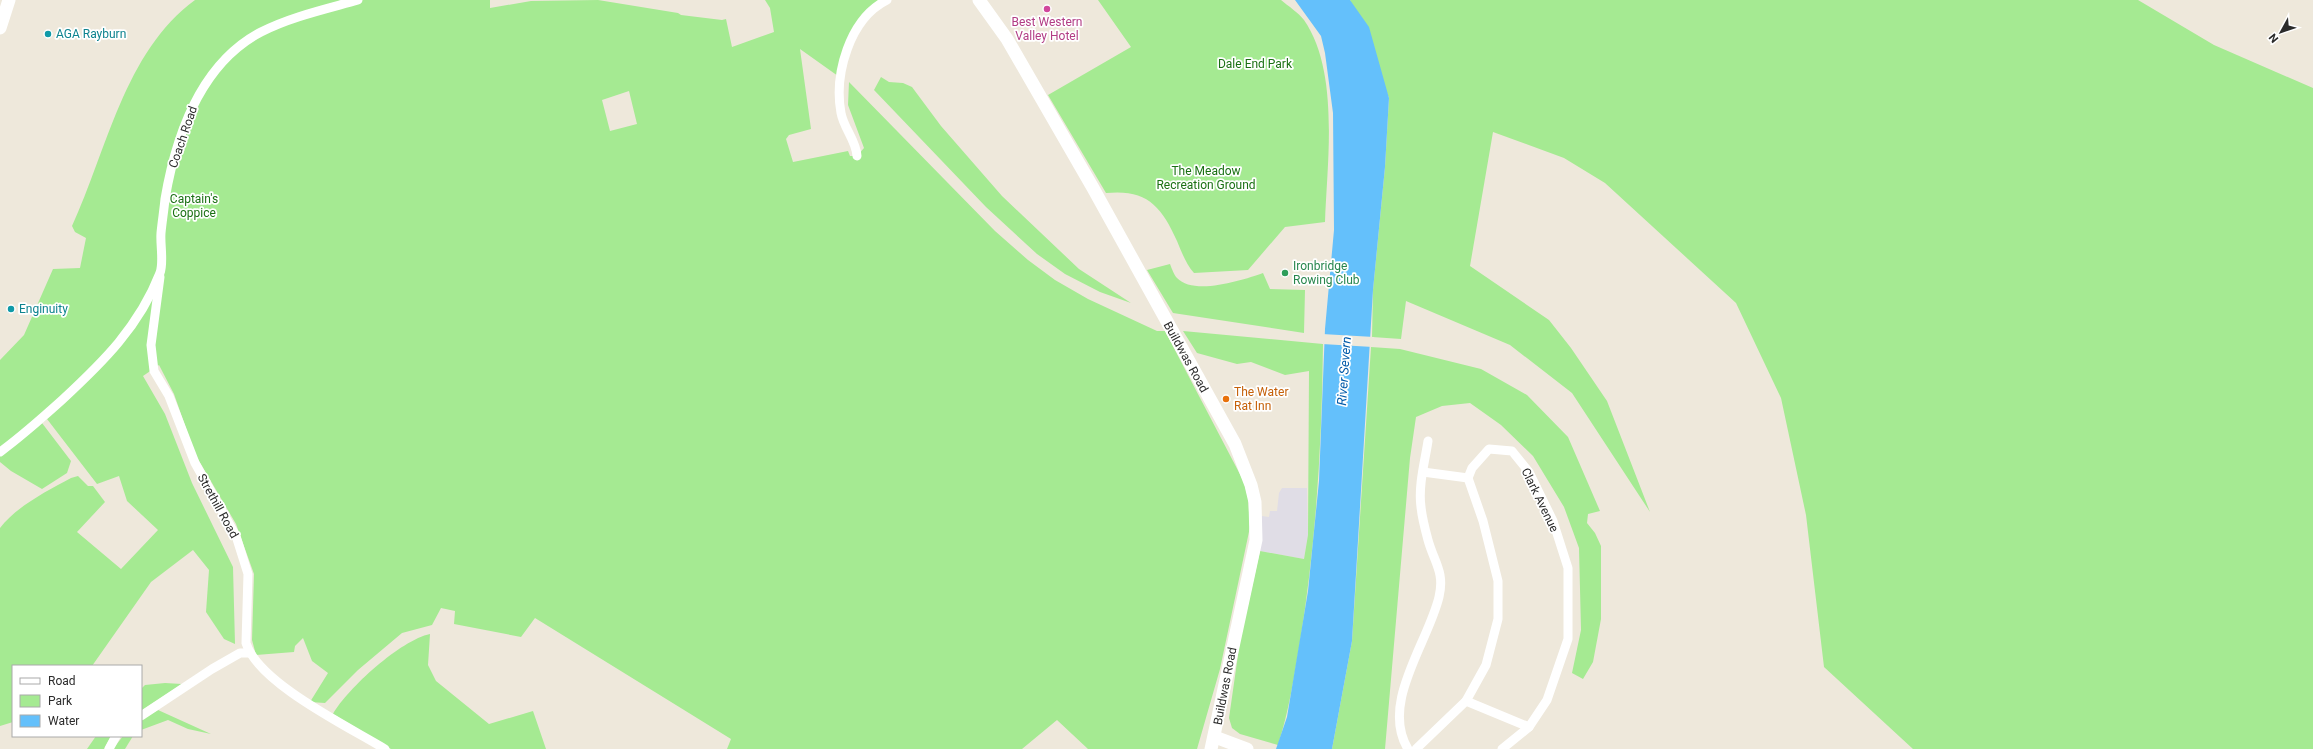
<svg xmlns="http://www.w3.org/2000/svg" width="2313" height="749" viewBox="0 0 2313 749" font-family="Roboto,sans-serif">
<style>
.industrial{fill:#e0dde6}
.green{fill:#a5ea92;fill-rule:evenodd}
.water{fill:#64c0fb}
.pier{fill:#eee8db}
.lines{fill:none;stroke-linecap:round;stroke-linejoin:round}
.street{stroke:#fff;stroke-width:9}
.secondary{stroke:#fff;stroke-width:13}
.hotel-dot{fill:#d1479c;stroke:#fff;stroke-width:1.5}
.culture-dot{fill:#0f9aa8;stroke:#fff;stroke-width:1.5}
.leisure-dot{fill:#2e9e5b;stroke:#fff;stroke-width:1.5}
.food-dot{fill:#e8710a;stroke:#fff;stroke-width:1.5}
.labels{text-anchor:middle;dominant-baseline:central;stroke-width:3.5;stroke-linejoin:round;paint-order:stroke}
.hotel-label{font-size:12px;fill:#b23c85;stroke:#fff}
.culture-label{font-size:12px;fill:#0d838f;stroke:#fff;text-anchor:start}
.park-label{font-size:12px;fill:#1a7013;stroke:#fff}
.street-label{font-size:12px;fill:#2b2b2b;stroke:#fff}
.leisure-label{font-size:12px;fill:#27864d;stroke:#fff;text-anchor:start}
.food-label{font-size:12px;fill:#c56008;stroke:#fff;text-anchor:start}
.water-label{font-size:13px;font-style:italic;fill:#005aa9;stroke:#fff}
</style>
<rect width="100%" height="100%" fill="#eee8db"/>
<path class="industrial" d="M 1282,488 L 1307,488 L 1308,535 L 1304,559 L 1260,551 L 1262,516 L 1269,517 L 1270,511 L 1277,511 L 1279,493 Z"/>
<g class="green">
<path d="M 195,0 L 490,0 L 490,8 L 531,1 L 598,0 L 678,13 L 681,15 L 722,20 L 726,19 L 732,47 L 774,32 L 770,8 L 765,0 L 880,0 L 860,19 L 838,76 L 800,49 L 811,129 L 789,135 L 786,139 L 793,162 L 848,151 L 850,156 L 857,156 L 864,148 L 848,105 L 849,82 L 995,231 L 1028,260 L 1055,280 L 1088,299 L 1157,331 L 1165,331 L 1244,482 L 1248,498 L 1250,527 L 1220,669 L 1197,749 L 1088,749 L 1057,720 L 1022,749 L 727,749 L 731,739 L 535,618 L 521,637 L 454,624 L 455,611 L 441,608 L 432,625 L 402,633 L 358,670 L 325,703 L 310,702 L 328,673 L 312,661 L 303,638 L 295,646 L 294,652 L 256,655 L 252,640 L 254,574 L 236,524 L 195,454 L 174,394 L 159,365 L 143,376 L 165,414 L 192,483 L 233,567 L 235,644 L 224,639 L 206,612 L 209,570 L 193,550 L 151,582 L 92,666 L 13,666 L 13,722 L 0,726 L 0,528 C 17,506 47,491 71,478 L 78,476 L 88,486 L 93,486 L 105,502 L 77,532 L 121,569 L 158,530 L 127,501 L 119,476 L 97,484 L 47,419 L 42,423 L 71,461 L 67,473 L 42,489 L 11,471 L 0,462 L 0,360 L 24,335 L 53,269 L 80,268 L 86,238 L 75,232 L 72,226 C 107,151 124,52 195,0 ZM 629,91 L 637,124 L 610,131 L 602,100 Z"/>
<path d="M 1098,0 L 1281,0 C 1288,6 1299,13 1304,20 C 1340,72 1327,162 1325,222 L 1285,227 L 1248,270 L 1194,273 C 1186,264 1182,253 1177,241 C 1161,205 1146,189 1106,193 L 1048,95 L 1131,47 Z"/>
<path d="M 1350,0 L 2138,0 L 2214,45 L 2313,88 L 2313,749 L 1913,749 L 1824,667 L 1806,515 L 1781,398 L 1736,303 L 1605,183 L 1564,158 L 1493,132 L 1470,266 L 1549,320 L 1571,348 L 1607,401 L 1650,512 L 1572,393 L 1510,345 L 1406,301 L 1401,339 L 1372,337 L 1373,290 L 1385,167 L 1389,98 Z"/>
<path d="M 881,77 L 889,82 L 903,83 L 912,87 L 941,126 L 1002,196 L 1079,269 L 1131,303 L 1100,292 L 1065,274 L 1037,254 L 986,207 L 874,90 Z"/>
<path d="M 1170,264 C 1172,269 1174,275 1177,278 C 1194,296 1243,280 1263,273 L 1270,289 L 1305,290 L 1304,333 L 1173,313 L 1147,270 Z"/>
<path d="M 1183,331 L 1323,344 C 1322,444 1316,543 1300,642 C 1294,677 1289,711 1278,745 L 1240,734 L 1232,728 L 1229,718 L 1240,641 L 1260,551 L 1304,559 L 1308,535 L 1309,371 L 1285,375 L 1251,362 L 1237,364 L 1197,353 Z"/>
<path d="M 1371,347 L 1400,349 L 1481,369 L 1527,395 L 1568,437 L 1600,511 L 1588,514 L 1587,523 L 1595,533 L 1601,546 L 1601,619 L 1593,662 L 1583,679 L 1572,673 L 1581,630 L 1579,548 L 1564,507 L 1533,456 L 1501,425 L 1470,403 L 1442,406 L 1416,417 L 1410,458 L 1385,749 L 1332,749 L 1352,641 Z"/>
<path d="M 430,634 L 428,665 L 436,681 L 489,724 L 533,711 L 546,749 L 391,749 L 333,714 C 348,688 401,640 430,634 Z"/>
<path d="M 165,683 L 182,684 L 141,711 L 141,689 L 145,685 Z"/>
<path d="M 158,710 L 211,734 L 188,729 L 168,720 L 141,730 L 141,720 Z"/>
<path d="M 96,736 L 111,736 L 104,749 L 87,749 Z"/>
<path d="M 123,736 L 133,736 L 125,749 L 113,749 Z"/>
</g>
<path class="water" d="M 1295,0 L 1350,0 L 1369,27 L 1389,98 L 1385,167 L 1373,290 L 1352,641 L 1332,749 L 1276,749 L 1287,717 L 1308,591 L 1319,481 L 1325,329 L 1334,230 L 1333,113 L 1325,53 L 1321,36 Z"/>
<path class="pier" d="M 1322,334 L 1374,337 L 1373,347 L 1322,344 Z"/>
<g class="lines">
<g class="street">
<path d="M 857,156 C 856,140 844,129 841,113 C 834,75 849,19 887,0"/>
<path d="M 160,277 L 151,345 L 154,371 L 169,396 L 195,463 L 236,536 L 248,574 L 246,643 C 258,683 349,727 385,749"/>
<path d="M 0,452 C 22,436 42,418 62,400 C 103,362 139,327 160,273 C 164,262 160,245 161,233 C 162,222 164,210 165,199 C 176,135 200,64 261,32 C 290,17 326,9 358,0"/>
<path d="M 1423,472 L 1468,478"/>
<path d="M 1466,701 L 1529,727"/>
<path d="M 141,716 L 212,669 L 240,653 L 249,653"/>
<path d="M 109,749 L 116,736"/>
<path d="M 1408,749 C 1380,703 1428,643 1439,597 C 1445,572 1434,562 1428,540 C 1425,529 1422,517 1421,507 C 1418,486 1425,461 1428,441"/>
<path d="M 1416,749 L 1466,701 L 1486,665 L 1498,619 L 1498,581 L 1483,521 L 1468,478 L 1472,468 L 1489,449 L 1512,451 L 1529,472 L 1553,521 L 1568,568 L 1568,639 L 1547,700 L 1529,727 L 1502,749"/>
</g>
<g class="secondary">
<path d="M 979,0 L 1007,39 L 1093,188 L 1235,444 L 1251,485 L 1255,502 L 1256,540 L 1211,749"/>
<path d="M 0,28 L 9,0"/>
<path d="M 1215,737 L 1247,749"/>
</g>
</g>
<circle class="hotel-dot" cx="1047" cy="9" r="4"/>
<g class="culture-dot">
<circle cx="48" cy="34" r="4"/>
<circle cx="11" cy="309" r="4"/>
</g>
<circle class="leisure-dot" cx="1285" cy="273" r="4"/>
<circle class="food-dot" cx="1226" cy="399" r="4"/>
<g class="labels">
<g class="hotel-label">
<text x="1047" y="22">Best Western<tspan x="1047" dy="14">Valley Hotel</tspan></text>
</g>
<g class="culture-label">
<text x="56" y="34">AGA Rayburn</text>
<text x="19" y="309">Enginuity</text>
</g>
<g class="park-label">
<text x="1255" y="64">Dale End Park</text>
<text x="1206" y="171">The Meadow<tspan x="1206" dy="14">Recreation Ground</tspan></text>
<text x="194" y="199">Captain's<tspan x="194" dy="14">Coppice</tspan></text>
</g>
<g class="street-label">
<text transform="translate(183 137) rotate(-71)">Coach Road</text>
<text transform="translate(1186 357) rotate(61)">Buildwas Road</text>
<text transform="translate(1540 500) rotate(64)">Clark Avenue</text>
<text transform="translate(218 506) rotate(61)">Strethill Road</text>
<text transform="translate(1225 686) rotate(-79)">Buildwas Road</text>
</g>
<g class="leisure-label">
<text x="1293" y="266">Ironbridge<tspan x="1293" dy="14">Rowing Club</tspan></text>
</g>
<g class="food-label">
<text x="1234" y="392">The Water<tspan x="1234" dy="14">Rat Inn</tspan></text>
</g>
<g class="water-label">
<text transform="translate(1344 371) rotate(-86)">River Severn</text>
</g>
</g>
<rect x="12" y="665" width="130" height="72" fill="#ffffff" stroke="#aaaaaa"/>
<rect x="20" y="678" width="20" height="6" fill="#ffffff" stroke="#aaaaaa"/>
<text x="48" y="685" font-size="12" fill="#2b2b2b">Road</text>
<rect x="20" y="695" width="20" height="12" fill="#a5ea92" stroke="#aaaaaa"/>
<text x="48" y="705" font-size="12" fill="#2b2b2b">Park</text>
<rect x="20" y="715" width="20" height="12" fill="#64c0fb" stroke="#aaaaaa"/>
<text x="48" y="725" font-size="12" fill="#2b2b2b">Water</text>
<g transform="translate(2281 32) rotate(230)" stroke="#ffffff" stroke-width="3" paint-order="stroke">
<path d="M0-3L7 15L0 10L-7 15Z" fill="#2b2b2b"/>
<text y="-6" font-size="11" font-weight="bold" text-anchor="middle" fill="#2b2b2b">N</text>
</g>
</svg>
